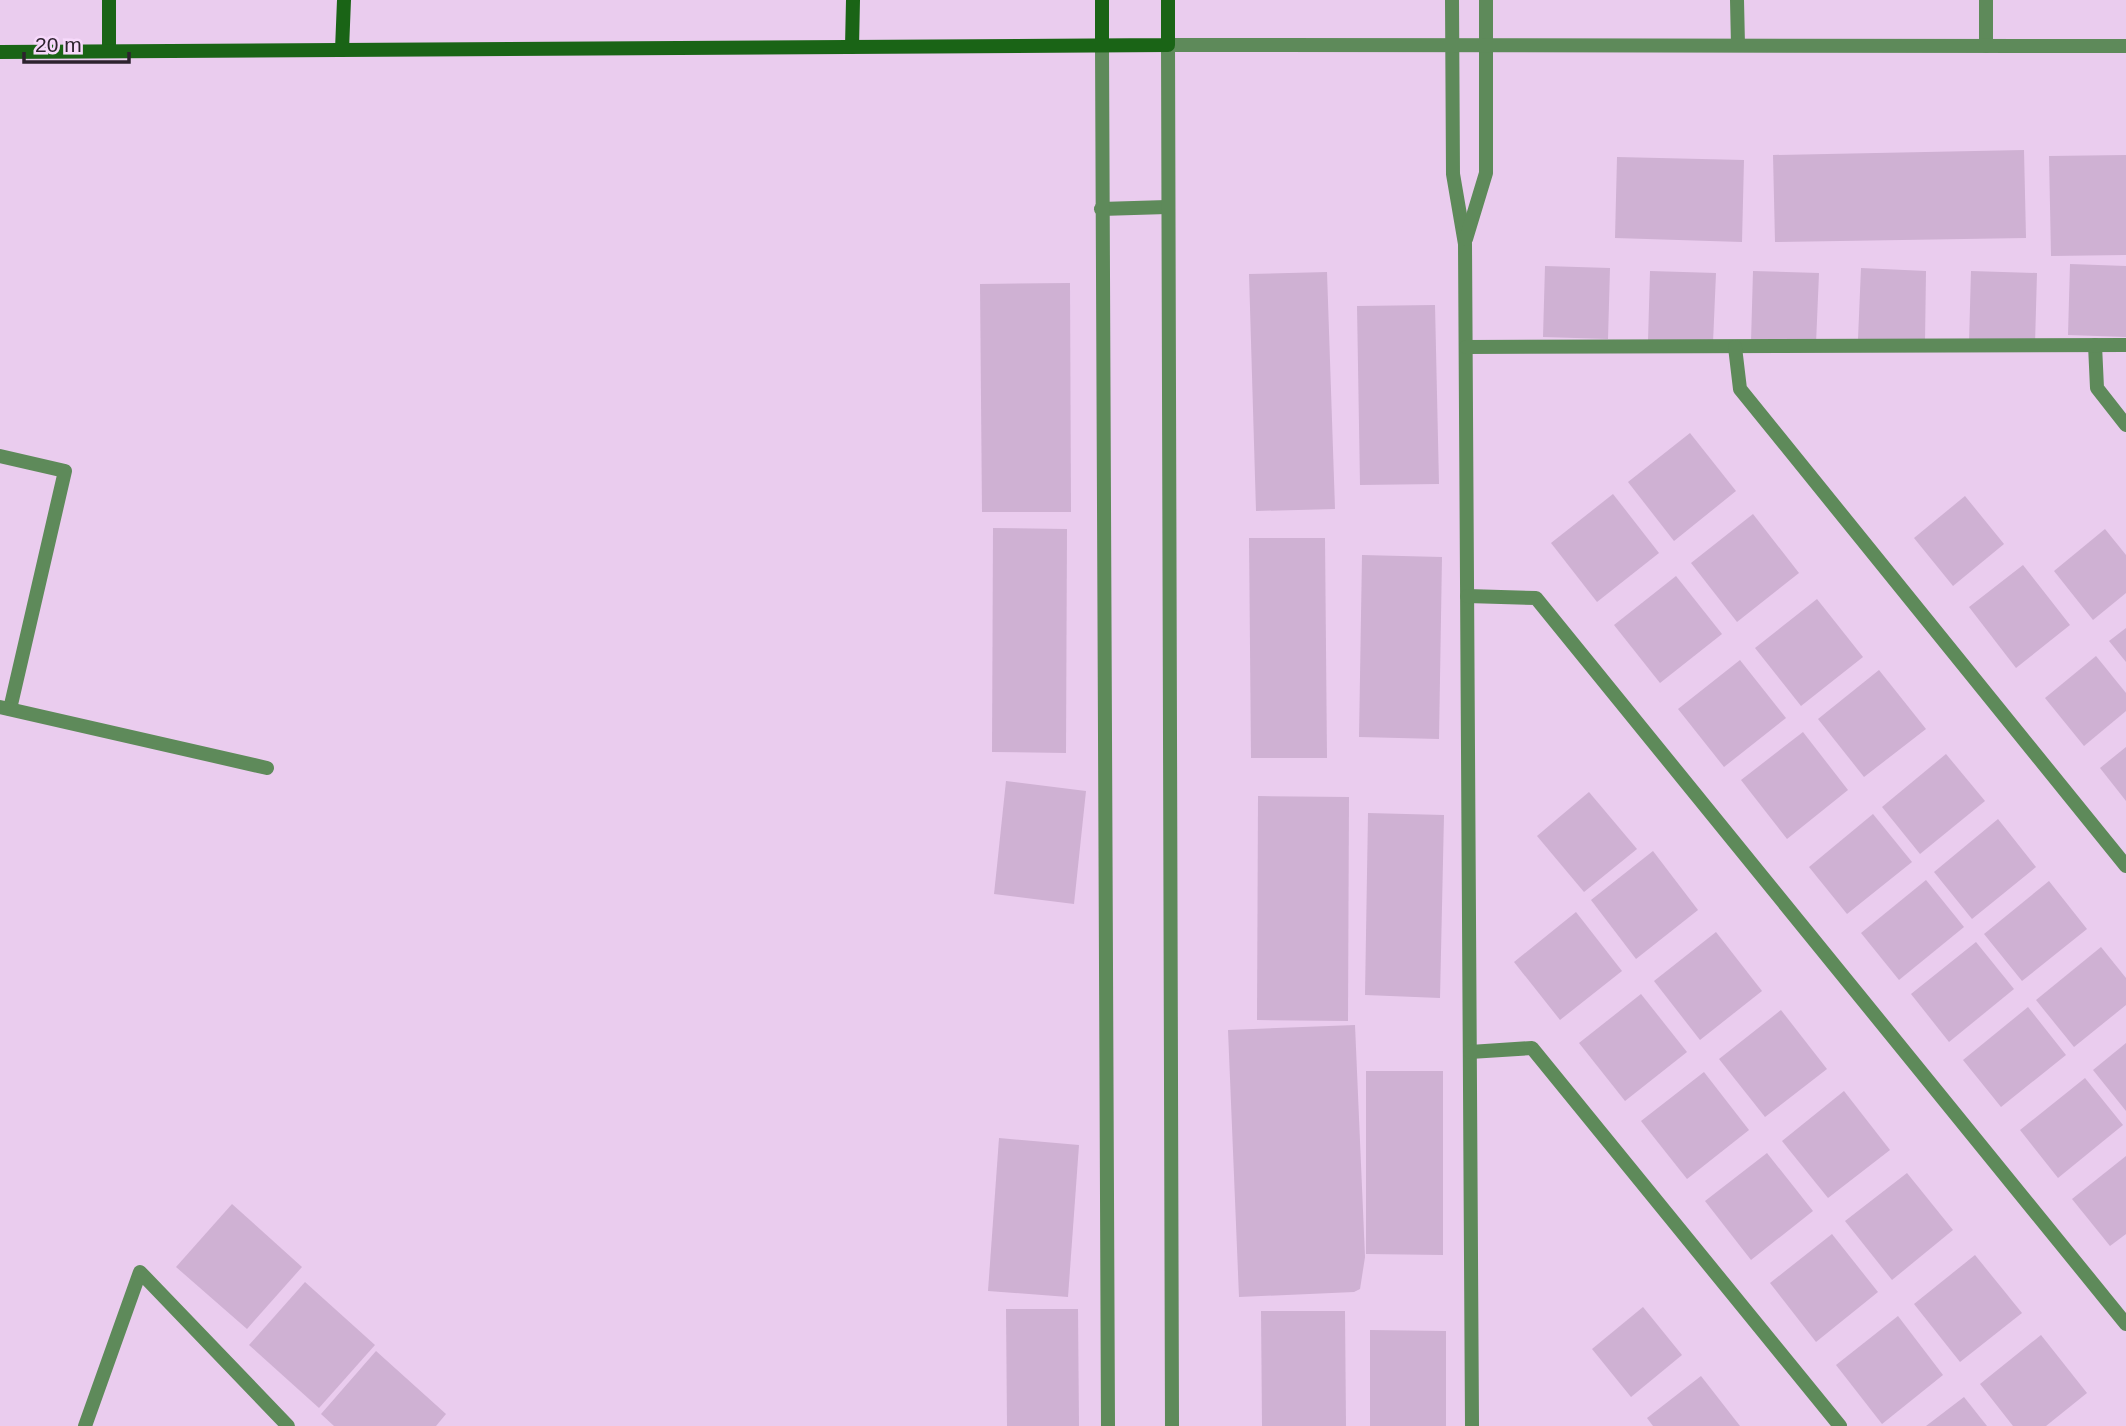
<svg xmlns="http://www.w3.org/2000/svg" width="2126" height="1426" viewBox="0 0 2126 1426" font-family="Arial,sans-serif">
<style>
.building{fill:#cfb1d3}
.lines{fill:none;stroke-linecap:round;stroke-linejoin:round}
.minor{stroke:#5e8a5a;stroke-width:14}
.tertiary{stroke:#5e8a5a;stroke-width:14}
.secondary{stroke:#1a6416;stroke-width:14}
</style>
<rect width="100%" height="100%" fill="#eaccee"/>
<g class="building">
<path d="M 2024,150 L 2026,238 L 1775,242 L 1773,155 Z"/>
<path d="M 2126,155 L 2126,255 L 2051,256 L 2049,156 Z"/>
<path d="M 1617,157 L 1744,160 L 1742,242 L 1615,238 Z"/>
<path d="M 2070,264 L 2126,266 L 2126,337 L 2068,335 Z"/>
<path d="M 1545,266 L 1610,268 L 1608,339 L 1543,337 Z"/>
<path d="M 1861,268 L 1926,271 L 1925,342 L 1858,339 Z"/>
<path d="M 1650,271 L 1716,273 L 1713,343 L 1648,341 Z"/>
<path d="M 1753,271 L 1819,273 L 1816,344 L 1751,342 Z"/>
<path d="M 1971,271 L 2037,273 L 2035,344 L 1969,342 Z"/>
<path d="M 1327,272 L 1335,509 L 1256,511 L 1249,274 Z"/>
<path d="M 1070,283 L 1071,512 L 982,512 L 980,284 Z"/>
<path d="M 1435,305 L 1439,484 L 1360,485 L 1357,306 Z"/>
<path d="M 1690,433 L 1736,491 L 1674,541 L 1628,482 Z"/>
<path d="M 1613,494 L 1659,553 L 1597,602 L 1551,543 Z"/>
<path d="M 1965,496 L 2004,544 L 1953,586 L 1914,538 Z"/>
<path d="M 1753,514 L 1799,573 L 1737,622 L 1691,563 Z"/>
<path d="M 993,528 L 1067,529 L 1066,753 L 992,752 Z"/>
<path d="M 2105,529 L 2126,555 L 2126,593 L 2093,620 L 2054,571 Z"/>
<path d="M 1249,538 L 1325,538 L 1327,758 L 1251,758 Z"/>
<path d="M 1362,555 L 1442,557 L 1439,739 L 1359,737 Z"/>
<path d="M 2023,565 L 2070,625 L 2016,668 L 1969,607 Z"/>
<path d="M 1676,576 L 1722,634 L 1660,683 L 1614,625 Z"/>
<path d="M 1817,599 L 1863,657 L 1801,706 L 1755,648 Z"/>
<path d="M 2126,628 L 2126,662 L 2109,641 Z"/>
<path d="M 2096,656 L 2126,693 L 2126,711 L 2084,746 L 2045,698 Z"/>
<path d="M 1740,660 L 1786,718 L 1724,767 L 1678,709 Z"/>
<path d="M 1879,670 L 1926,729 L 1864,777 L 1818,719 Z"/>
<path d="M 1803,732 L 1848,790 L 1787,839 L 1741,780 Z"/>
<path d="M 2126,747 L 2126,801 L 2100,768 Z"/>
<path d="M 1946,754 L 1985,801 L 1920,854 L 1882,807 Z"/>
<path d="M 1006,781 L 1086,791 L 1074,904 L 994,894 Z"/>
<path d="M 1589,792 L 1637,849 L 1584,892 L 1537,836 Z"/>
<path d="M 1258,796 L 1349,797 L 1348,1021 L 1257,1020 Z"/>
<path d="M 1368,813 L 1444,815 L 1440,998 L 1365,995 Z"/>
<path d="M 1873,814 L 1912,862 L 1847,914 L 1809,867 Z"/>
<path d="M 1998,819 L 2036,867 L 1972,919 L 1934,872 Z"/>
<path d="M 1653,851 L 1698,910 L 1636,959 L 1591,900 Z"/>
<path d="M 1926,880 L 1964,927 L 1899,980 L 1861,933 Z"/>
<path d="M 2049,881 L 2087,929 L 2022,981 L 1984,934 Z"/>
<path d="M 1576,912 L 1622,971 L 1560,1020 L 1514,962 Z"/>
<path d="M 1716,932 L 1762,991 L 1700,1040 L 1654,981 Z"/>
<path d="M 1976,942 L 2014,989 L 1949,1042 L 1911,994 Z"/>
<path d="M 2101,947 L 2126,978 L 2126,1005 L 2074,1047 L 2036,1000 Z"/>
<path d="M 1641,994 L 1687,1052 L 1625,1101 L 1579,1043 Z"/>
<path d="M 2028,1007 L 2066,1055 L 2001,1107 L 1963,1060 Z"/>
<path d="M 1781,1010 L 1827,1069 L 1765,1117 L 1719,1059 Z"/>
<path d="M 1355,1025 L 1365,1257 L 1360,1289 L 1354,1292 L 1239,1297 L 1228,1030 Z"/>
<path d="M 2126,1043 L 2126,1111 L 2093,1070 Z"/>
<path d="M 1366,1071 L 1443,1071 L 1443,1255 L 1366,1254 Z"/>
<path d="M 1704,1072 L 1749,1130 L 1687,1179 L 1641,1121 Z"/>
<path d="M 2085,1078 L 2123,1125 L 2058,1178 L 2020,1130 Z"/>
<path d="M 1844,1091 L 1890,1150 L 1828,1198 L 1782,1141 Z"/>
<path d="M 999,1138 L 1079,1145 L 1068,1297 L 988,1291 Z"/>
<path d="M 1767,1153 L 1813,1211 L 1751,1260 L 1705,1201 Z"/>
<path d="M 2126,1156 L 2126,1234 L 2110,1246 L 2072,1199 Z"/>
<path d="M 1907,1173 L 1953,1230 L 1892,1280 L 1845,1221 Z"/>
<path d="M 232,1204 L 302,1267 L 247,1329 L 176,1267 Z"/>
<path d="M 1832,1234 L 1878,1292 L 1816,1342 L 1770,1283 Z"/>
<path d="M 1975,1255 L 2022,1313 L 1960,1362 L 1914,1304 Z"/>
<path d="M 305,1282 L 375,1345 L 319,1408 L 249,1345 Z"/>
<path d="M 1643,1307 L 1682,1355 L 1631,1397 L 1592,1349 Z"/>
<path d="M 1006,1309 L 1078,1309 L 1079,1426 L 1007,1426 Z"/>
<path d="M 1261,1311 L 1345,1311 L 1346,1426 L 1262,1426 Z"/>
<path d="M 1898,1316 L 1943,1375 L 1882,1424 L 1836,1365 Z"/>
<path d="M 1370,1330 L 1446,1331 L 1446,1426 L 1370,1426 Z"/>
<path d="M 2041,1335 L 2087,1393 L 2046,1426 L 2013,1426 L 1980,1384 Z"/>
<path d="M 376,1351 L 446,1414 L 436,1426 L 334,1426 L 321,1414 Z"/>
<path d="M 1701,1376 L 1740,1426 L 1653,1426 L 1647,1418 Z"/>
<path d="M 1964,1397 L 1987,1426 L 1926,1426 Z"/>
</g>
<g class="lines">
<g class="minor">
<path d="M 1452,0 L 1453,174 L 1465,244 L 1472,1426"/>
<path d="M 1101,209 L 1167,207"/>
<path d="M 1466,239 L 1486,173 L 1486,0"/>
<path d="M 2095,345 L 2097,388 L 2126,425"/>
<path d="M 1466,347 L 2126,345"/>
<path d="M 1735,347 L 1740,389 L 2126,866"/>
<path d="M 0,456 L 65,471 L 10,709"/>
<path d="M 1467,596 L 1536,598 L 2126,1324"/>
<path d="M 0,707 L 267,768"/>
<path d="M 1470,1052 L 1532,1048 L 1840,1426"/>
<path d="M 85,1426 L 140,1272 L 288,1426"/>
</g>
<g class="tertiary">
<path d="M 1737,0 L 1738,45"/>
<path d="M 1986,0 L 1986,46"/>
<path d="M 1102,45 L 1108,1426"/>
<path d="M 1172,1426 L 1168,45 L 2126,46"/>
</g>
<g class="secondary">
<path d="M 109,0 L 109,51"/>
<path d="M 1102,45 L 1102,0"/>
<path d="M 852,47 L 853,0"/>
<path d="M 342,50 L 344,0"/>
<path d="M 0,52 L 1168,45 L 1168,0"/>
</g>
</g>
<path d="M24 52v10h105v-10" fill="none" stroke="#2d222e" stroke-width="3.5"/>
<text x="35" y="52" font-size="21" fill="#2d222e" stroke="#f7d9fb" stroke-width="5" paint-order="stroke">20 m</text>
</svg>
